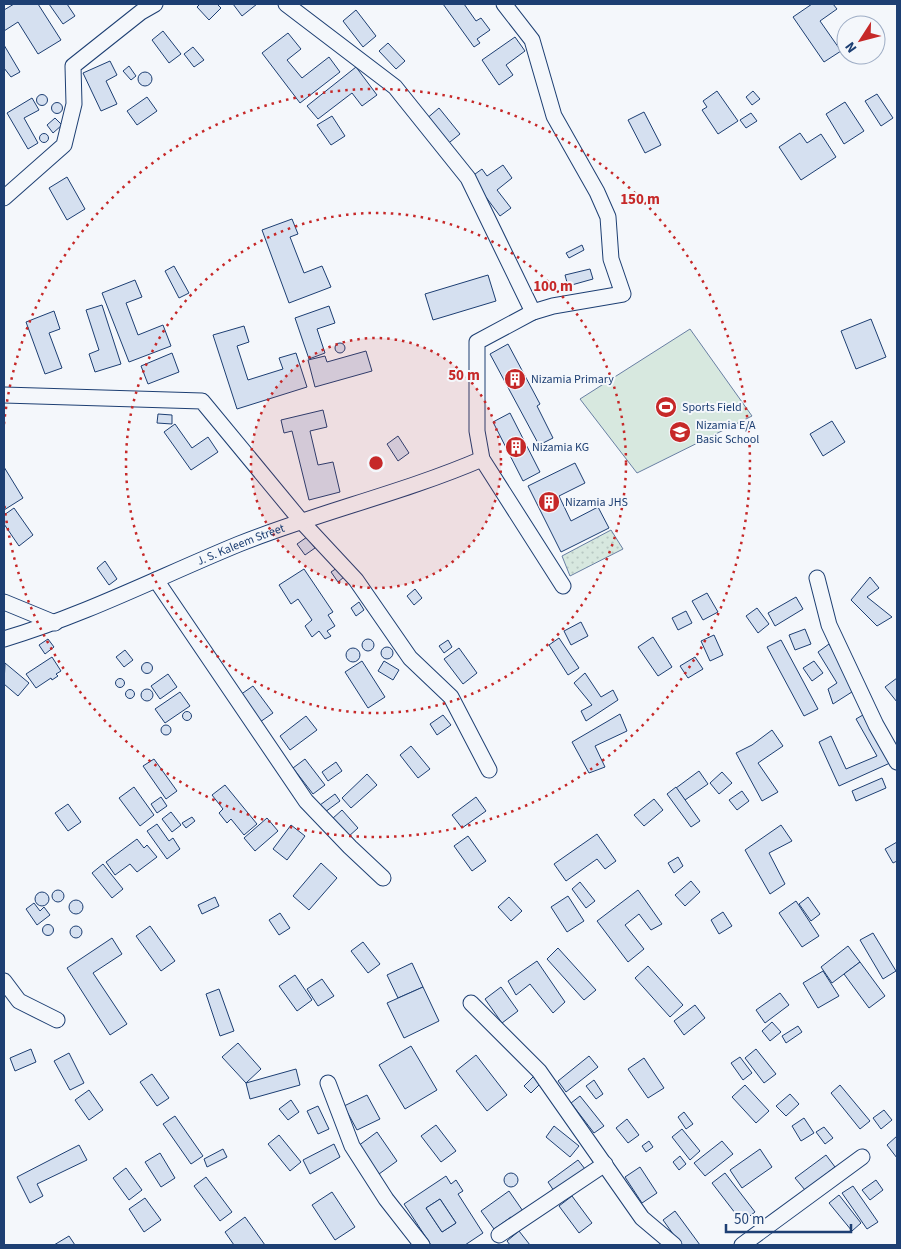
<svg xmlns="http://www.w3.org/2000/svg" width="901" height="1249" viewBox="0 0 901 1249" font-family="'Source Sans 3',sans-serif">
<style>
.grass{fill:url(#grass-dots);stroke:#687fa3}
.garden{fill:#d7e8df;stroke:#687fa3}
.building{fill:#d5e0f0;stroke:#1d3f73;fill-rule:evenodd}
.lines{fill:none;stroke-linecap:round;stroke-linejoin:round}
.street-casing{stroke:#1d3f73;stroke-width:17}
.street{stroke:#f4f7fb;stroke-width:15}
.ring{fill:none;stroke:#c62828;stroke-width:2.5;stroke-dasharray:2.5 5}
.labels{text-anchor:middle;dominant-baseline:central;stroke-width:4;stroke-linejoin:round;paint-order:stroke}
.poi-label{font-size:12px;fill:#1d3f73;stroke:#f4f7fb;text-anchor:start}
.street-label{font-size:12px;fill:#1d3f73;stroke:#f4f7fb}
.centre{fill:#c62828;stroke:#f4f7fb;stroke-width:2.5}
.ring-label{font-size:15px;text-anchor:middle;font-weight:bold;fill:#c62828;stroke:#f4f7fb;stroke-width:4;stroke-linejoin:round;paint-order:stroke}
</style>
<defs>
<pattern id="grass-dots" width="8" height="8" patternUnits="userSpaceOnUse" patternTransform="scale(1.25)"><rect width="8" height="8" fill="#d7e8df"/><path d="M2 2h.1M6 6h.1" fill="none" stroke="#b8c8c3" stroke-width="1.8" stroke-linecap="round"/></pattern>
</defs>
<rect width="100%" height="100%" fill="#f4f7fb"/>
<path class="grass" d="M 611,530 L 623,549 L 570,576 L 562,556 Z"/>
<path class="garden" d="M 690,329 L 752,416 L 637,473 L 580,399 Z"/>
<g class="building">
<path d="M 14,4 L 38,4 L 61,40 L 38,54 L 18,22 L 4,31 L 4,10 Z"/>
<path d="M 49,4 L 67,4 L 75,16 L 63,24 Z"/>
<path d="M 200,4 L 217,4 L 221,8 L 209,20 L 197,7 Z"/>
<path d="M 233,4 L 257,4 L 242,16 Z"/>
<path d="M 443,4 L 464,4 L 476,21 L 481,18 L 490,30 L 477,39 L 480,43 L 474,47 Z"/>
<path d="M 812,4 L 833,4 L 837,9 L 820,21 L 841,51 L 824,62 L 793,17 Z"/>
<path d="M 356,10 L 376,36 L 363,47 L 343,21 Z"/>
<path d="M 163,31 L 181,54 L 169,63 L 152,40 Z"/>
<path d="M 288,33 L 301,49 L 287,60 L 302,78 L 329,57 L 340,72 L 300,103 L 262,53 Z"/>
<path d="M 515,37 L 525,51 L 506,65 L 513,75 L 499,85 L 482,60 Z"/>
<path d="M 388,43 L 405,61 L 396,69 L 379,51 Z"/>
<path d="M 4,45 L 20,72 L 11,77 L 4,68 Z"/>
<path d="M 193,47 L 204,60 L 194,67 L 184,54 Z"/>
<path d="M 110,61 L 117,75 L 106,81 L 117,104 L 101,111 L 83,73 Z"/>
<path d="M 129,66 L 136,76 L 131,80 L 123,71 Z"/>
<path d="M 356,67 L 377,95 L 362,106 L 352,93 L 318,119 L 307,106 Z"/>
<circle cx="145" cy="79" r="7"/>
<path d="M 717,91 L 738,121 L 718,134 L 702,110 L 707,107 L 703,101 Z"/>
<path d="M 753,91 L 760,99 L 752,105 L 746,97 Z"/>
<path d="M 877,94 L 893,118 L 881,126 L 865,101 Z"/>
<circle cx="42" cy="100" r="5.5"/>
<path d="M 147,97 L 157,111 L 137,125 L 127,111 Z"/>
<path d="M 32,98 L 39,110 L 24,118 L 38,143 L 28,149 L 7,113 Z"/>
<path d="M 845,102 L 864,131 L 844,144 L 826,114 Z"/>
<circle cx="57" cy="108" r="5.5"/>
<path d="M 439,108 L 460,134 L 445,146 L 425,120 Z"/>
<path d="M 644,112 L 661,145 L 645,153 L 628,120 Z"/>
<path d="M 751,113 L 757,121 L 746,128 L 740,120 Z"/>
<path d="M 332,116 L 345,136 L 331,145 L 317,125 Z"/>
<path d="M 55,118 L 62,125 L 53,133 L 47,125 Z"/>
<path d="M 800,133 L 807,143 L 821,134 L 836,157 L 801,180 L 779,147 Z"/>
<circle cx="44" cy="138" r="4.5"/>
<path d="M 503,165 L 512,178 L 497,190 L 511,208 L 500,216 L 471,177 L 482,169 L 487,176 Z"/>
<path d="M 67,177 L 85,209 L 67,220 L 49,188 Z"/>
<path d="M 292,219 L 298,234 L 290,237 L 304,273 L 322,266 L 331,287 L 289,303 L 262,230 Z"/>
<path d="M 582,245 L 584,250 L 569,258 L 566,253 Z"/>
<path d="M 174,266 L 189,293 L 179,298 L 165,271 Z"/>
<path d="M 590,269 L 593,279 L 568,286 L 565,275 Z"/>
<path d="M 488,275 L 496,301 L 433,320 L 425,294 Z"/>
<path d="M 135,280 L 142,297 L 126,303 L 138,335 L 163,325 L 171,346 L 129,362 L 102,293 Z"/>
<path d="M 102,305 L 121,364 L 95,372 L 89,354 L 99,350 L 86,310 Z"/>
<path d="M 329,306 L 335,323 L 317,329 L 325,353 L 309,359 L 295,318 Z"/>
<path d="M 54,311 L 60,329 L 49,333 L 62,368 L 45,374 L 26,322 Z"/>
<path d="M 871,319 L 886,357 L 856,369 L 841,331 Z"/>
<path d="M 244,326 L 249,342 L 237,346 L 248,380 L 283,369 L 279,358 L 296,353 L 307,387 L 237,409 L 213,335 Z"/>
<circle cx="340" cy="348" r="5"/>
<path d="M 508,344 L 540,404 L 537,406 L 553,438 L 539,445 L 490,354 Z"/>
<path d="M 366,351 L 372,371 L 315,387 L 308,360 L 325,356 L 327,362 Z"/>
<path d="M 172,353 L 179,372 L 148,384 L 141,366 Z"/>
<path d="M 323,410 L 327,427 L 310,431 L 318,465 L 333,462 L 340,492 L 309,500 L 292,431 L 284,433 L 281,420 Z"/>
<path d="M 510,413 L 540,472 L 523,481 L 493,422 Z"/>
<path d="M 158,414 L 172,415 L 172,424 L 157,423 Z"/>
<path d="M 832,421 L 845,442 L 823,456 L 810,434 Z"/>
<path d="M 175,424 L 192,448 L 208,437 L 218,452 L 191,470 L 164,432 Z"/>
<path d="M 398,436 L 409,453 L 398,461 L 387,444 Z"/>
<path d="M 575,463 L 585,483 L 559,496 L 571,521 L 598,507 L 609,528 L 561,552 L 528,486 Z"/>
<path d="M 4,467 L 23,498 L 4,510 Z"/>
<path d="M 14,508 L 33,535 L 19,546 L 4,524 L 4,515 Z"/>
<path d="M 307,537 L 315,548 L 305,555 L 297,544 Z"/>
<path d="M 105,561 L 117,579 L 109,585 L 97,568 Z"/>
<path d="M 337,568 L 344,577 L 338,582 L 331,572 Z"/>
<path d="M 304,569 L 333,612 L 328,615 L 335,626 L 327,631 L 331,636 L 325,639 L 319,631 L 312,637 L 305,626 L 312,620 L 298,599 L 291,604 L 279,585 Z"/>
<path d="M 870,577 L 879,588 L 867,597 L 892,617 L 877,626 L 851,600 Z"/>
<path d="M 415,589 L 422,598 L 414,605 L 407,596 Z"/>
<path d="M 707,593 L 718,612 L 703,620 L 692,601 Z"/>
<path d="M 796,597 L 803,609 L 775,626 L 768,613 Z"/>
<path d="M 359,602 L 364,610 L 356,616 L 351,608 Z"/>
<path d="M 757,608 L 769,624 L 758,633 L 746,616 Z"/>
<path d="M 686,611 L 692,623 L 678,630 L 672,618 Z"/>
<path d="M 581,622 L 588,636 L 571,645 L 564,631 Z"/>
<path d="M 805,629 L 811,644 L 795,650 L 789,635 Z"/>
<path d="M 714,635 L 723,655 L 710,661 L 701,641 Z"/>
<path d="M 653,637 L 672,667 L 658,676 L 638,647 Z"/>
<path d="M 559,638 L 579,668 L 568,675 L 549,645 Z"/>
<path d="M 48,639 L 54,647 L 45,654 L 39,645 Z"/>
<circle cx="368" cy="645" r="6"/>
<path d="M 448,640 L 452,647 L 444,653 L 439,646 Z"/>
<path d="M 781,640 L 818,709 L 804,716 L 767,647 Z"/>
<path d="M 829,644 L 855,690 L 833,704 L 828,689 L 837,683 L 818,652 Z"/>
<circle cx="387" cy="653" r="6"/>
<path d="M 459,648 L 477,673 L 463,684 L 444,659 Z"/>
<circle cx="353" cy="655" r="7"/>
<path d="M 125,650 L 133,660 L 124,667 L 116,657 Z"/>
<path d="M 52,657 L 61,671 L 56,674 L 58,676 L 52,680 L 51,678 L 36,688 L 26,674 Z"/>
<path d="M 695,657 L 703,669 L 688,678 L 680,666 Z"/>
<path d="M 362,661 L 385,697 L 368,708 L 345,672 Z"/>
<path d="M 384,661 L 399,670 L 393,680 L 378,671 Z"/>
<path d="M 814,661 L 823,673 L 812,681 L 803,668 Z"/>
<circle cx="147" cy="668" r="5.5"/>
<path d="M 5,663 L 29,683 L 18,696 L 4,684 Z"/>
<path d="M 585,673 L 601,697 L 613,690 L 618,700 L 586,721 L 581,711 L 592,705 L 574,683 Z"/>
<path d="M 168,674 L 177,687 L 160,699 L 151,686 Z"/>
<path d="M 897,678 L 897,702 L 885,687 Z"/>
<circle cx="120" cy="683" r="4.5"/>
<path d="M 253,686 L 273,713 L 260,722 L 240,695 Z"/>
<circle cx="147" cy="695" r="6"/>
<circle cx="130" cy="694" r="4.5"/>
<path d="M 180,692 L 190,706 L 165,723 L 155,709 Z"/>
<circle cx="187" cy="716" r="4.5"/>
<path d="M 868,712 L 890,763 L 839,786 L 819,742 L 831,736 L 846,769 L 877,756 L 856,719 Z"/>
<path d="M 620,714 L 627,731 L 595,746 L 605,767 L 589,773 L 572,742 Z"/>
<path d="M 443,715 L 451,725 L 437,735 L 430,724 Z"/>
<path d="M 306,716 L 317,730 L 290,750 L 280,736 Z"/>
<circle cx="166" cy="730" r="5"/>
<path d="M 772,730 L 783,746 L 758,763 L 778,792 L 762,801 L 736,753 L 752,745 Z"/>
<path d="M 411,746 L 430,769 L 418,778 L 400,755 Z"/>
<path d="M 154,759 L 177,791 L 166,799 L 143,766 Z"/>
<path d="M 305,759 L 325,785 L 313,794 L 293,768 Z"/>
<path d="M 336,762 L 342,771 L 328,781 L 322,772 Z"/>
<path d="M 699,771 L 708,784 L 685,800 L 676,788 Z"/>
<path d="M 722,772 L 732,783 L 719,794 L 710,783 Z"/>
<path d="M 367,774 L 377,785 L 351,808 L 342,798 Z"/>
<path d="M 882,778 L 886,788 L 856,801 L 852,791 Z"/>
<path d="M 225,785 L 257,824 L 244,835 L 231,819 L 227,823 L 219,813 L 223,809 L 212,795 Z"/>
<path d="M 134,787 L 154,815 L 140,826 L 119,798 Z"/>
<path d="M 676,787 L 700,821 L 691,827 L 667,794 Z"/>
<path d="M 742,791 L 749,801 L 737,810 L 729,800 Z"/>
<path d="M 335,794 L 340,801 L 325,812 L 320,805 Z"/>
<path d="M 161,797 L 167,806 L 157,813 L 151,804 Z"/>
<path d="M 476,797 L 486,811 L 462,828 L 452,815 Z"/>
<path d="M 654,799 L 663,810 L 644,826 L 634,815 Z"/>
<path d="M 68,804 L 81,822 L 68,831 L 55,813 Z"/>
<path d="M 342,810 L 358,828 L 348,837 L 332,819 Z"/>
<path d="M 171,812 L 181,825 L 172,832 L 162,819 Z"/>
<path d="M 192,817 L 195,821 L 186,828 L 182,823 Z"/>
<path d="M 267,818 L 278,831 L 255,851 L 244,838 Z"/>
<path d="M 157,824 L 169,841 L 173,838 L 180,849 L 167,859 L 147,831 Z"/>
<path d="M 291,825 L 305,836 L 287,860 L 273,849 Z"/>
<path d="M 781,825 L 792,841 L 769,853 L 785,884 L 770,894 L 745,850 Z"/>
<path d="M 597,834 L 616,861 L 605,869 L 597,859 L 566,881 L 554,864 Z"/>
<path d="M 468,836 L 486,861 L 472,871 L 454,846 Z"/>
<path d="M 137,839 L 144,848 L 147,845 L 157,857 L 137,872 L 130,864 L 115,875 L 106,862 Z"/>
<path d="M 897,842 L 897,861 L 893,863 L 885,849 Z"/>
<path d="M 678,857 L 683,866 L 674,873 L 668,863 Z"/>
<path d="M 321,863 L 337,878 L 309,910 L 293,896 Z"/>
<path d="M 103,864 L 123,889 L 112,898 L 92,873 Z"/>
<path d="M 691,881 L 700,892 L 685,906 L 675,895 Z"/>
<path d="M 580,882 L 595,901 L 586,908 L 572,889 Z"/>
<path d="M 638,890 L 662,924 L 651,930 L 639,914 L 625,925 L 644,949 L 628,962 L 597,921 Z"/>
<circle cx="58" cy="896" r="6"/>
<circle cx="42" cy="899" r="7"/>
<path d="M 568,896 L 584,921 L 567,932 L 551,907 Z"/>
<path d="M 215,897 L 219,906 L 202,914 L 198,905 Z"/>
<path d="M 509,897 L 522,911 L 511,921 L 498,907 Z"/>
<path d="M 808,897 L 820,914 L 811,921 L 799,904 Z"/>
<circle cx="76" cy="907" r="7"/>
<path d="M 796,901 L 819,936 L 802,947 L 779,913 Z"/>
<path d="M 34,903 L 40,911 L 44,907 L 50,915 L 37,925 L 26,909 Z"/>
<path d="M 723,912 L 732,926 L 719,934 L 711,920 Z"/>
<path d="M 280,913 L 290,928 L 279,935 L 269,920 Z"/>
<circle cx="48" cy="930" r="5.5"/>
<circle cx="76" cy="932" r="6"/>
<path d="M 150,926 L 175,961 L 161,971 L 136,936 Z"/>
<path d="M 873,933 L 896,971 L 883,979 L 860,940 Z"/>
<path d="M 112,938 L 122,954 L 93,973 L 127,1024 L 110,1035 L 67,968 Z"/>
<path d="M 363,942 L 380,964 L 368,973 L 351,951 Z"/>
<path d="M 848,946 L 860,962 L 832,983 L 821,967 Z"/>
<path d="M 558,948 L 596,990 L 584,1000 L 547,959 Z"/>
<path d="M 537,961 L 565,1002 L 553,1013 L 530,984 L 516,995 L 508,981 Z"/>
<path d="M 860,962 L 885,996 L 869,1008 L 844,974 Z"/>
<path d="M 412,963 L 423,987 L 398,998 L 387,975 Z"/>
<path d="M 648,966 L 683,1005 L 670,1017 L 635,978 Z"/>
<path d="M 823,971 L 839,996 L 818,1008 L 803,983 Z"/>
<path d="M 295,975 L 312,1000 L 297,1011 L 279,986 Z"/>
<path d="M 322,979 L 334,996 L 318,1006 L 307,989 Z"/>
<path d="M 423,987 L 439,1021 L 404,1038 L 387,1003 Z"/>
<path d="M 501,987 L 518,1011 L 502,1023 L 485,999 Z"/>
<path d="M 219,989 L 234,1031 L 220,1036 L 206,994 Z"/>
<path d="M 780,993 L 789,1005 L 765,1023 L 756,1010 Z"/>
<path d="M 695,1005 L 705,1018 L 684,1035 L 674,1021 Z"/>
<path d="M 772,1022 L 781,1032 L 770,1041 L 762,1031 Z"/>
<path d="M 798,1026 L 802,1032 L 786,1043 L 782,1036 Z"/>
<path d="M 238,1043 L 261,1069 L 246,1083 L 222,1057 Z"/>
<path d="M 411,1046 L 437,1090 L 405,1109 L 379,1065 Z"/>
<path d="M 31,1049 L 36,1062 L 15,1071 L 10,1058 Z"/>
<path d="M 756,1049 L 776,1074 L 764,1083 L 745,1058 Z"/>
<path d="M 69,1053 L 84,1083 L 70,1090 L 54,1061 Z"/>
<path d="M 476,1055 L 507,1095 L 487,1111 L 456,1071 Z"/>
<path d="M 589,1056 L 598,1067 L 566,1092 L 558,1081 Z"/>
<path d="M 740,1057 L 752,1073 L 743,1080 L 731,1063 Z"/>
<path d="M 644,1058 L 664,1088 L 648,1098 L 628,1069 Z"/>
<path d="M 296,1069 L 300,1085 L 250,1099 L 246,1083 Z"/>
<path d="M 152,1074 L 169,1098 L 157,1106 L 140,1082 Z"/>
<path d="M 535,1075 L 542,1082 L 531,1093 L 524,1086 Z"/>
<path d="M 594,1080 L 603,1094 L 596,1099 L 586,1086 Z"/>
<path d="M 745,1085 L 769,1111 L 756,1123 L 732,1097 Z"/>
<path d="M 840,1085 L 870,1121 L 860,1129 L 831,1093 Z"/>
<path d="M 89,1090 L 103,1110 L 89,1120 L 75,1100 Z"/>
<path d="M 790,1094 L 799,1104 L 786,1116 L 776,1106 Z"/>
<path d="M 367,1095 L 380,1119 L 357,1130 L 344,1106 Z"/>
<path d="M 580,1096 L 604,1126 L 594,1133 L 571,1103 Z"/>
<path d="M 291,1100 L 299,1112 L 288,1120 L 279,1109 Z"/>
<path d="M 318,1106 L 329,1129 L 318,1134 L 307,1111 Z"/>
<path d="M 884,1110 L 892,1120 L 881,1129 L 873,1118 Z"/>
<path d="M 684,1112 L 693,1124 L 686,1129 L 678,1117 Z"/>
<path d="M 175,1116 L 203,1156 L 191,1164 L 163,1124 Z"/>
<path d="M 804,1118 L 814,1133 L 801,1141 L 792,1126 Z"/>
<path d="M 627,1119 L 639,1135 L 628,1143 L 616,1128 Z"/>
<path d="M 436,1125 L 456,1151 L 441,1162 L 421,1136 Z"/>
<path d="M 554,1126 L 579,1146 L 570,1157 L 546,1137 Z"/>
<path d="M 824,1127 L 833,1138 L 825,1144 L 816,1132 Z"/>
<path d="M 682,1129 L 700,1151 L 690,1160 L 672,1137 Z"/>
<path d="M 377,1132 L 397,1161 L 379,1174 L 358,1146 Z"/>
<path d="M 279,1135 L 301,1162 L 290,1171 L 268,1144 Z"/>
<path d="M 897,1136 L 897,1158 L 887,1145 Z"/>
<path d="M 649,1141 L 653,1147 L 646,1152 L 642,1146 Z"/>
<path d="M 722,1141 L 733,1154 L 705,1176 L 694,1163 Z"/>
<path d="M 334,1144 L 340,1157 L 310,1174 L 303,1160 Z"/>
<path d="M 79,1145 L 87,1160 L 37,1184 L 43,1196 L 30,1203 L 17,1177 Z"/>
<path d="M 223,1149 L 227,1157 L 207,1167 L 204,1159 Z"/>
<path d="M 760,1149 L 772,1167 L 742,1188 L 730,1170 Z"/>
<path d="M 160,1153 L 175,1178 L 161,1187 L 145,1162 Z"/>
<path d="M 826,1155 L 835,1167 L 805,1190 L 795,1178 Z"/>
<path d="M 680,1156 L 686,1164 L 679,1170 L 673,1162 Z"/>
<path d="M 578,1160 L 585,1169 L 554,1191 L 548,1182 Z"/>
<path d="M 640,1167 L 657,1193 L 642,1203 L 625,1177 Z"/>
<path d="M 126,1168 L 142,1190 L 129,1200 L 113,1178 Z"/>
<circle cx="511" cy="1180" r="7"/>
<path d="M 725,1173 L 755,1212 L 742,1222 L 712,1183 Z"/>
<path d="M 446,1176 L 451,1184 L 456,1180 L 463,1191 L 458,1194 L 483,1233 L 465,1245 L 431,1245 L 404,1204 ZM 440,1199 L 456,1223 L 442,1232 L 426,1208 Z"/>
<path d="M 206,1177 L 232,1212 L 220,1221 L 194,1186 Z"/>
<path d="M 876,1180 L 883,1190 L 870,1200 L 862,1190 Z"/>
<path d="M 853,1186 L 878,1222 L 867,1229 L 842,1193 Z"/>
<path d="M 509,1191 L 525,1214 L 514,1222 L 511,1217 L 494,1229 L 481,1211 Z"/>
<path d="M 332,1192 L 355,1227 L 335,1240 L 312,1205 Z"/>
<path d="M 839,1195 L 861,1223 L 852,1231 L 829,1203 Z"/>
<path d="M 572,1196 L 592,1223 L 579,1233 L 559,1206 Z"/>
<path d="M 145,1198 L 161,1220 L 144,1232 L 129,1209 Z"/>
<path d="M 440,1199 L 456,1223 L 442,1232 L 426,1208 Z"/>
<path d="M 675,1211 L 700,1245 L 681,1245 L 663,1220 Z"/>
<path d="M 245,1217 L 265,1245 L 234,1245 L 225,1232 Z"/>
<path d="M 519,1231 L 530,1245 L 510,1245 L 507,1241 Z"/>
<path d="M 69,1236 L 75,1245 L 54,1245 Z"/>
</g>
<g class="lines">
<g class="street-casing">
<g id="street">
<path d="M 286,4 L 395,87 L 468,178 L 533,312"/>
<path d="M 504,4 L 532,40 L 554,116 L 597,192 L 608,217 L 611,259 L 623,294 L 553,306 L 533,312 L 477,342 L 477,431 L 482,459 L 563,586"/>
<path d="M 4,198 L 64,145 L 74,104 L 73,66 L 141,12 L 155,4"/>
<path d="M 4,395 L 202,401 L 302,522 L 356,580 L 410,658 L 451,697 L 489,770"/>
<path d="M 817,578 L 829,625 L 876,725 L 897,762"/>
<path d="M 156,580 L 306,801 L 350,847 L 383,878"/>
<path d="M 4,602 L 55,623"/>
<path id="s1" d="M 4,639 C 85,615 161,576 239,544 C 319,512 403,493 482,459"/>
<path d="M 4,981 L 19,1001 L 57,1020"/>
<path d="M 471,1003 L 539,1071 L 642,1218 L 674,1245"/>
<path d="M 328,1083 L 352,1146 L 386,1199 L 422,1245"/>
<path d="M 499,1235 L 605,1164"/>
<path d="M 742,1245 L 862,1157"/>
</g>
</g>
<use href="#street" class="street"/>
</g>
<circle cx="376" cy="463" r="125" fill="#c62828" fill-opacity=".12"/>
<g class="ring">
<circle cx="376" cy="463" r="125"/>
<circle cx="376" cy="463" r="250"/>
<path d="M4 424A374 374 0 1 1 4 502"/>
</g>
<defs>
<g id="building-disc" transform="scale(1.125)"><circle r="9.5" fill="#c62828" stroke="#f4f7fb"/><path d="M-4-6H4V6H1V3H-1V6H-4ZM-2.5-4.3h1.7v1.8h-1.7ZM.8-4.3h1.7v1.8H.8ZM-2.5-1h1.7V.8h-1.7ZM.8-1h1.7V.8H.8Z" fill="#fff"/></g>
<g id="stadium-disc" transform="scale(1.125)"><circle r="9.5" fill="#c62828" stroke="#f4f7fb"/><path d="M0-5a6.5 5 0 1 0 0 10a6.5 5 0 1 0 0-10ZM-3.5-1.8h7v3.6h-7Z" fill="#fff"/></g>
<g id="school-disc" transform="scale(1.125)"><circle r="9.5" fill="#c62828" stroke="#f4f7fb"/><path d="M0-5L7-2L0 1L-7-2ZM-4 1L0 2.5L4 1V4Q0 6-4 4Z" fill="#fff"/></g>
</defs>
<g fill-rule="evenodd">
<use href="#building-disc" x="515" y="379"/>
<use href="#stadium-disc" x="666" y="407"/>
<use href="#school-disc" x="680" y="432"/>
<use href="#building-disc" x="516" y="447"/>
<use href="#building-disc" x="549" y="502"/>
</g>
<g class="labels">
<g class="poi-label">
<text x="531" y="379">Nizamia Primary</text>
<text x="682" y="407">Sports Field</text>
<text x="696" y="425">Nizamia E/A<tspan x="696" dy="14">Basic School</tspan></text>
<text x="532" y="447">Nizamia KG</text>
<text x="565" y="502">Nizamia JHS</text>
</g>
<g class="street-label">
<text stroke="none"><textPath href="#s1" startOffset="255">J. S. Kaleem Street</textPath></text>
</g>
</g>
<circle cx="376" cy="463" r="8" class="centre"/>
<g class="ring-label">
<text x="640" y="204">150 m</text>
<text x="553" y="291">100 m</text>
<text x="464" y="380">50 m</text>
</g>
<rect width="901" height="1249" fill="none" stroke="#1d3f73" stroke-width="10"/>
<g transform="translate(861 40) rotate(234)"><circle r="24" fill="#f4f7fb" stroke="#9eadc5"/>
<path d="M0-4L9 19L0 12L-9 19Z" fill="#c62828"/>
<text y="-8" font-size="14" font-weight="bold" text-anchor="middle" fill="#1d3f73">N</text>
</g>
<path d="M726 1224v8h125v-8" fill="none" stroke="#1d3f73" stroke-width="2.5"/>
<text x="734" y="1224" font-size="15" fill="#1d3f73" stroke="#f4f7fb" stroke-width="4" paint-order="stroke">50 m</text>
</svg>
